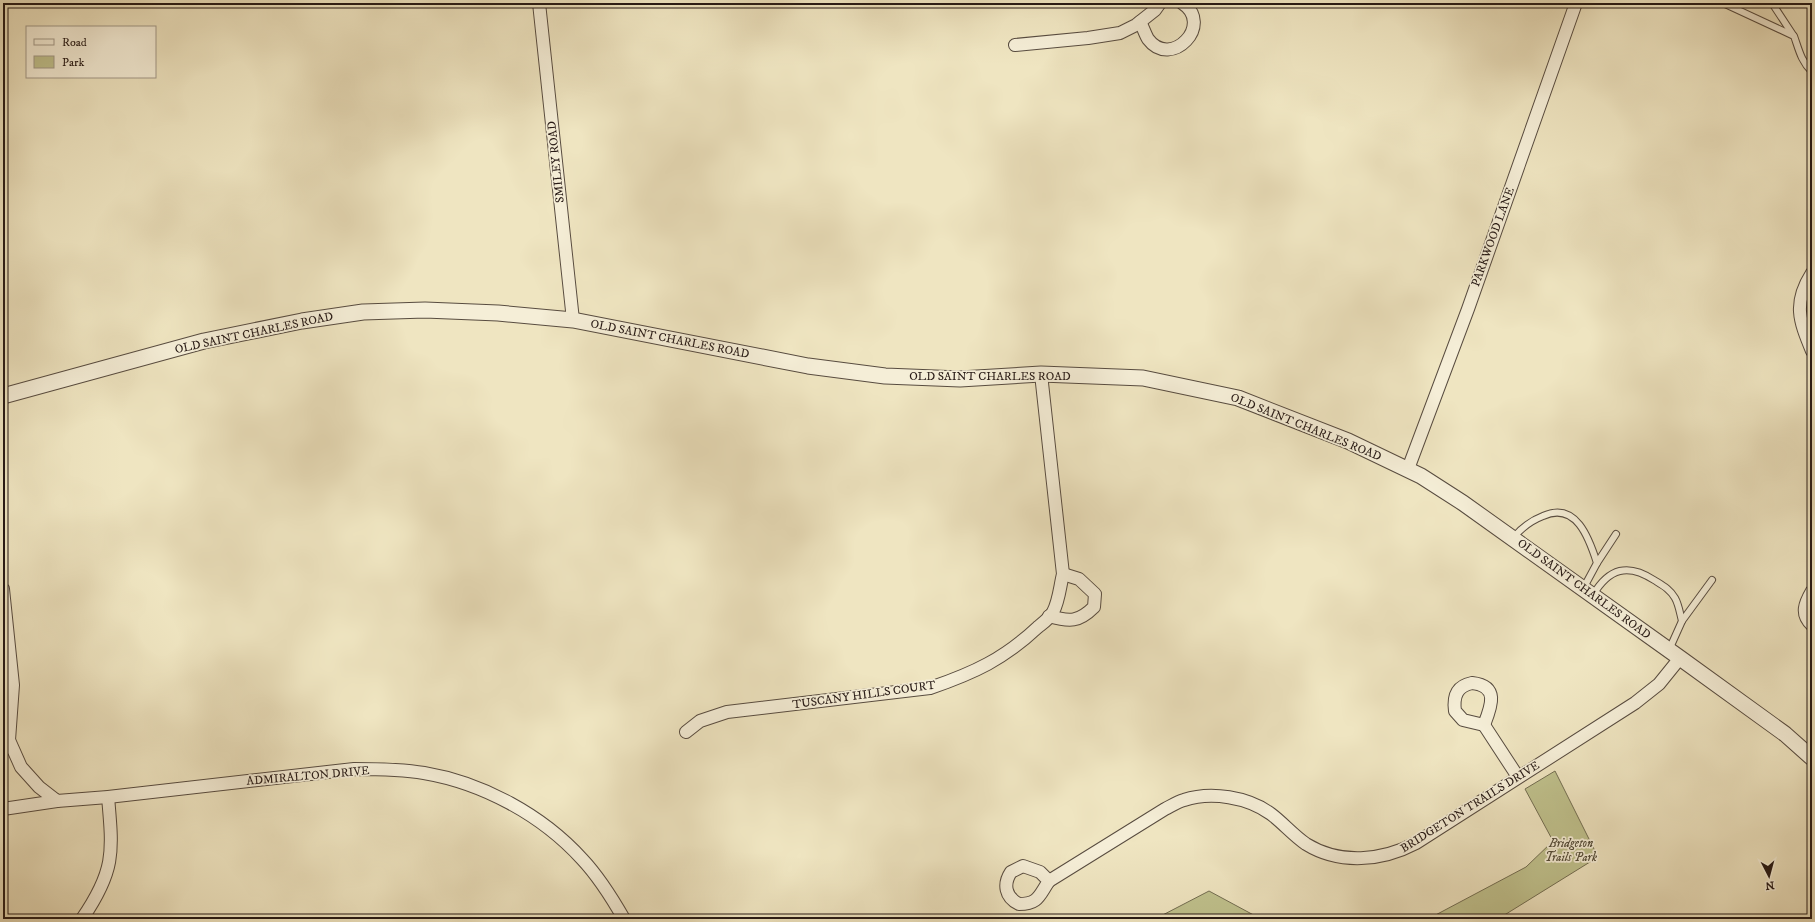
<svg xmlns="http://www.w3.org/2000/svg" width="1815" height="922" viewBox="0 0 1815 922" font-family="'IM FELL DW Pica',serif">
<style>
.green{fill:#c0c28e;stroke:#736e52}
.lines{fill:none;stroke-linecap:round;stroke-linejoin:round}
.service-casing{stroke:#584c40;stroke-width:8}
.minor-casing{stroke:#584c40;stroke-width:14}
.tertiary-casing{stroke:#584c40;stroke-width:17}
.service{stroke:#f5eed7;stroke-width:6}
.minor{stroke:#f5eed7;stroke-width:12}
.tertiary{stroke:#f5eed7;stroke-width:15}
.labels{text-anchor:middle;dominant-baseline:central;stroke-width:3.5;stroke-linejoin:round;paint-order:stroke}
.street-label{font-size:12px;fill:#261915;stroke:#f5eed7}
.park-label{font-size:12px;font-style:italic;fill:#544c39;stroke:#f5eed7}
</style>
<rect width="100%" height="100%" fill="#efe5c1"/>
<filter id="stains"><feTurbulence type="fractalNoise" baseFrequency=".005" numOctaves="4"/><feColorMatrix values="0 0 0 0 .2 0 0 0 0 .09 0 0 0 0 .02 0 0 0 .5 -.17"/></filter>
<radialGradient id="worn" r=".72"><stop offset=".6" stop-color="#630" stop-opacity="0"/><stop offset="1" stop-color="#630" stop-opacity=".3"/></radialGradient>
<g class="green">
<path d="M 1555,771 L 1598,857 L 1498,919 L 1428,919 L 1526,867 L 1553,841 L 1525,789 Z"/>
<path d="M 1209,891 L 1261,919 L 1155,919 Z"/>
</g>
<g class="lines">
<g class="service-casing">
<g id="service">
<path d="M 1723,3 L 1794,36 C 1799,50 1801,61 1812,72"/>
<path d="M 1772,3 L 1793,35"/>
<path d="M 1513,538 C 1522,527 1530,521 1543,516 C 1576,501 1589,538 1597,563 L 1583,589"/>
<path d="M 1597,563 L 1616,534"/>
<path d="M 1593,595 C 1609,568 1628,563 1654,580 C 1662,585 1670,589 1675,598 C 1679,605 1680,614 1682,621 L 1669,650"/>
<path d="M 1682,621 L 1712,580"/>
</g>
</g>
<g class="minor-casing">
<g id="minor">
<path d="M 539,3 L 573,320"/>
<path d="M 1140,22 C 1143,27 1145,34 1148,39 C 1171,70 1215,24 1182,3"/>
<path d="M 1015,45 L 1088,38 L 1120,33 L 1136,25 L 1155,10 L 1160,3"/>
<path d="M 1812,273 C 1793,303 1799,320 1812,351"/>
<path d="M 1408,469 L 1468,309 L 1576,3"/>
<path d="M 3,589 L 13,685 L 9,740 L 3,751"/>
<path d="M 1812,591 C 1805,603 1800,614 1812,625"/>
<path d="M 1049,616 C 1070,622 1079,622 1094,607 L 1095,594 L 1079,579 L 1063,574"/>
<path d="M 1472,683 C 1500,686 1491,707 1484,725 L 1463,720 L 1455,711 C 1453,696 1457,686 1472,683 Z"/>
<path d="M 1484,725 L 1518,777"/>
<path d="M 686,732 L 700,721 L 727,712 L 930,688 C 974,673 1004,659 1038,627 C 1043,623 1050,618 1053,612 C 1059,601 1060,586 1063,574 L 1041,374"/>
<path d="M 9,740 L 21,767 L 39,787 L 57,801 L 108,797 L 354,769 C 377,769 401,769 424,773 C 483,783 542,815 582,859 C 599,877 612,898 624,919"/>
<path d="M 3,809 L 57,801"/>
<path d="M 1023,866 L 1040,872 L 1049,881 C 1039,895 1039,904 1019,904 C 1005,897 1003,884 1011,872 Z"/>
<path d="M 1049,881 L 1165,809 C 1171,806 1177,802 1184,800 C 1211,791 1248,797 1271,814 C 1283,823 1293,835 1306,844 C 1340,865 1382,861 1416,843 L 1635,703 L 1659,684 L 1680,658"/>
<path d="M 82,919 C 115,871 113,853 108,797"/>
</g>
</g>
<g class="tertiary-casing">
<path id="tertiary" d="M 3,396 L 204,341 L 302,321 L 363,312 L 425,310 L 498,313 L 573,320 L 808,366 L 885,376 L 960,379 L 1041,374 L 1143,378 L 1238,398 L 1348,441 L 1421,476 L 1463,503 L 1680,658 L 1785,734 L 1812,758"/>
</g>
<use href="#service" class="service"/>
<use href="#minor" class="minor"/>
<use href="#tertiary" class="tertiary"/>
</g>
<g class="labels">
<g class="street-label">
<text transform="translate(556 162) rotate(-96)">SMILEY ROAD</text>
<text transform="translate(1493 237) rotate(-70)">PARKWOOD LANE</text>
<text transform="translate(254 333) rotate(-12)">OLD SAINT CHARLES ROAD</text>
<text transform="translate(670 339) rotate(11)">OLD SAINT CHARLES ROAD</text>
<text x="990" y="376">OLD SAINT CHARLES ROAD</text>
<text transform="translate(1306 427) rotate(22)">OLD SAINT CHARLES ROAD</text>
<text transform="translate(1584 589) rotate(36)">OLD SAINT CHARLES ROAD</text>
<text transform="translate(864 695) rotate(-8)">TUSCANY HILLS COURT</text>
<text transform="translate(308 776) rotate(-5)">ADMIRALTON DRIVE</text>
<text transform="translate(1470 807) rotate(-32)">BRIDGETON TRAILS DRIVE</text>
</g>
<g class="park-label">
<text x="1571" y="843">Bridgeton<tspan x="1571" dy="14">Trails Park</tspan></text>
</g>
</g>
<rect width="1815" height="922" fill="none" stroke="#efe5c1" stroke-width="16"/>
<rect x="4" y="4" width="1807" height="914" fill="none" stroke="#261915" stroke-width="2"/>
<rect x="8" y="8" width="1799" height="906" fill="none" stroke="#261915"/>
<rect x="26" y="26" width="130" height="52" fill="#f5eed7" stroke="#a29989"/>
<rect x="34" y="39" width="20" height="6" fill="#f5eed7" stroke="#a29989"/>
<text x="62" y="46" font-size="12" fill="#261915">Road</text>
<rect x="34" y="56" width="20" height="12" fill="#c0c28e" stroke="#a29989"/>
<text x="62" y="66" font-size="12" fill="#261915">Park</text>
<g transform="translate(1769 876) rotate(174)" stroke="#f5eed7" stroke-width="3" paint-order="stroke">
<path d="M0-3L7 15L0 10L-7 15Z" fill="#261915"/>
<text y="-6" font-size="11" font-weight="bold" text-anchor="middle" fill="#261915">N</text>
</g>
<rect width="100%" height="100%" filter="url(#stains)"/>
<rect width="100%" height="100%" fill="url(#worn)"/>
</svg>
